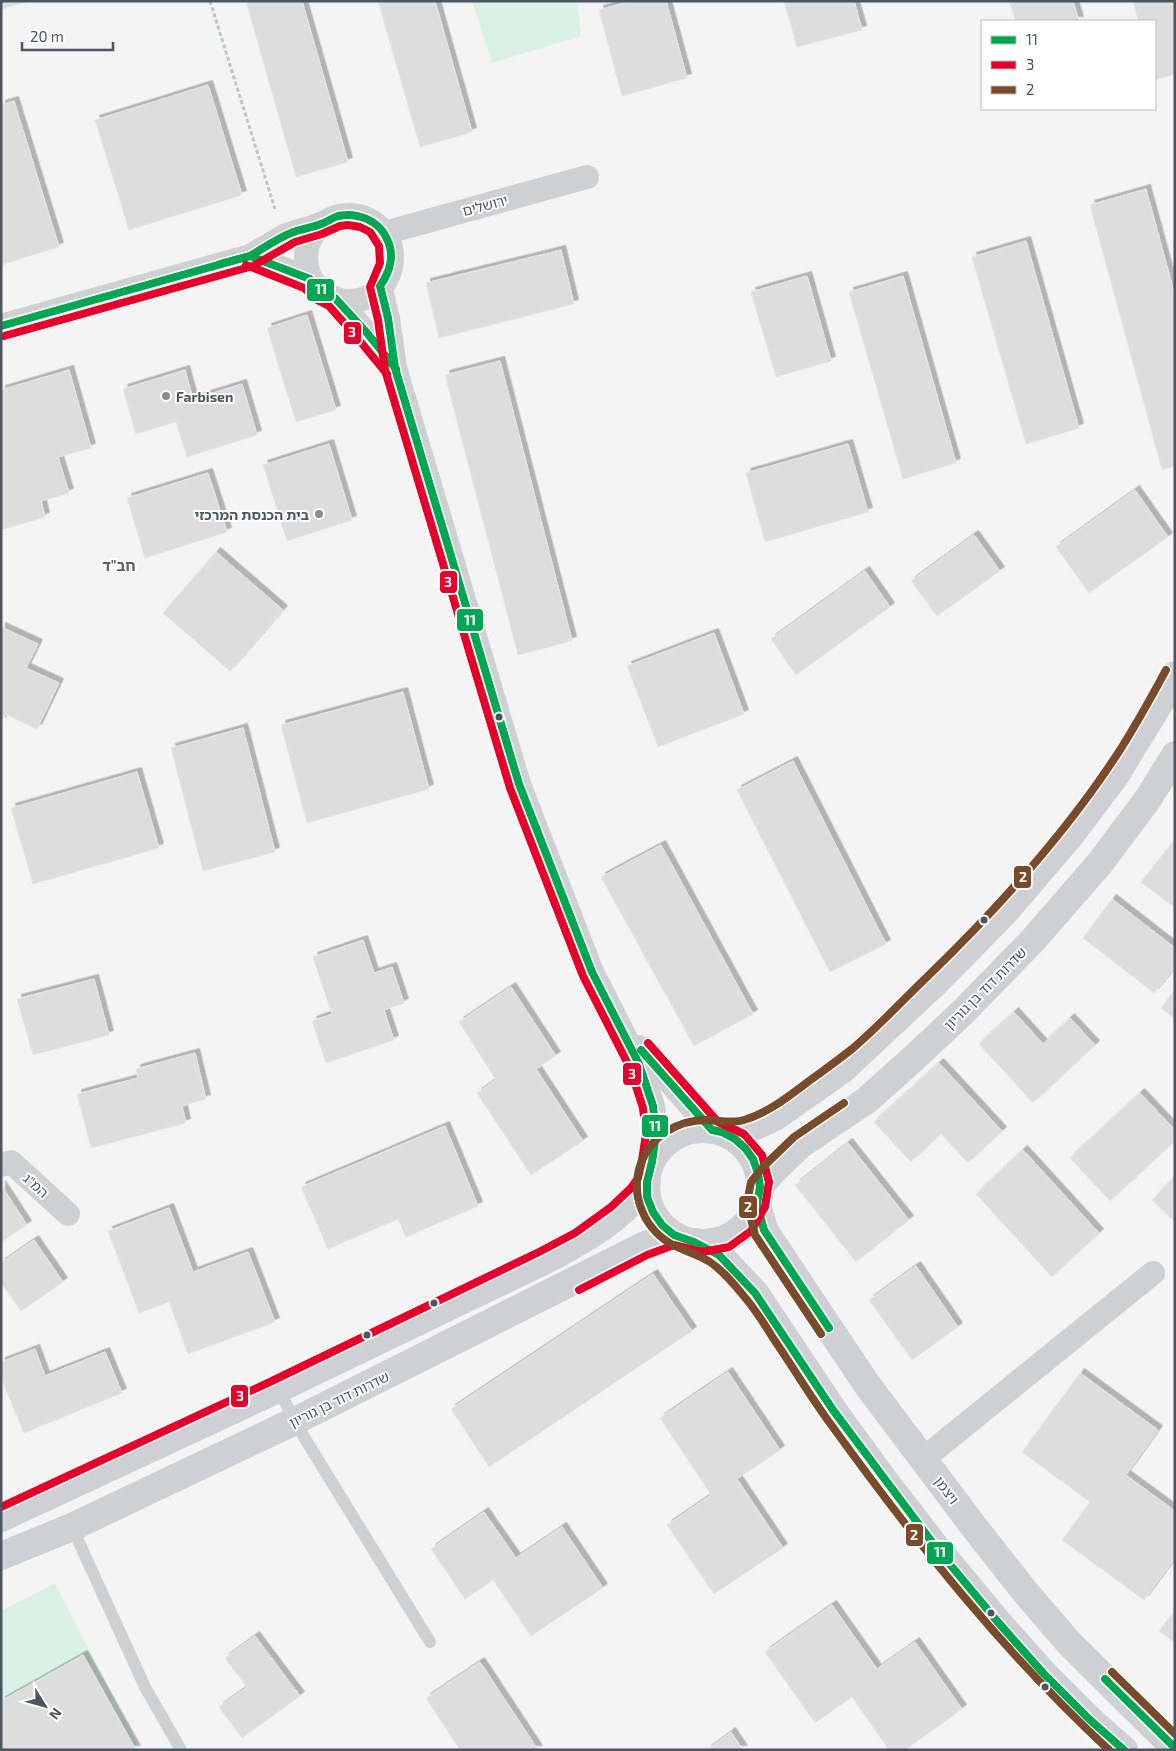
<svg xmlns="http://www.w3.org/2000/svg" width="1176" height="1751" viewBox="0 0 1176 1751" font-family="'Exo 2','Noto Sans Hebrew',sans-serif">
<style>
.green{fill:#d9f2e3}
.building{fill:#ddddde;stroke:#e5e6e7;filter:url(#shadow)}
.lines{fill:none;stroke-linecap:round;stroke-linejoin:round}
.path{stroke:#bcc7c4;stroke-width:3;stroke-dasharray:4 2.5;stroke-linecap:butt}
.lane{stroke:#ced0d2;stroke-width:12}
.street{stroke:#ced0d2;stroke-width:24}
.secondary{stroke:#ced0d4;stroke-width:28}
.bus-1-casing{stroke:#fff;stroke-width:11}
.bus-2-casing{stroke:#fff;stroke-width:11}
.bus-3-casing{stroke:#fff;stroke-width:11}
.bus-1{stroke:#00a651;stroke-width:8}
.bus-2{stroke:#e4002b;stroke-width:8}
.bus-3{stroke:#7a4b2a;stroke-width:8}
.poi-dot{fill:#868d94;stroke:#fff;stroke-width:2}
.bus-dot{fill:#4a5661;stroke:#fff;stroke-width:2}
.labels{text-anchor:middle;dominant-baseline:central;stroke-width:4;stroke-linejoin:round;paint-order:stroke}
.street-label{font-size:14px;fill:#4a5661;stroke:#fff}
.poi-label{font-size:14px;font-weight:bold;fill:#4a5661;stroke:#fff;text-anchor:start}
.neighbourhood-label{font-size:15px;font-weight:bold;fill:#5f6368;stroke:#fff}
.line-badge{stroke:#fff;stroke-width:2}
.badge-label{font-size:14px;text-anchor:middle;font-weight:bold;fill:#fff}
</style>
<defs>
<filter id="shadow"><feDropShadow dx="4.5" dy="-4.5" stdDeviation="0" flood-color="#0004"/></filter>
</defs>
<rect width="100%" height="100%" fill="#f4f4f4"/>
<g class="green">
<path d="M 472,1 L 577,1 L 581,36 L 492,63 Z"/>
<path d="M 55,1583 L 140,1750 L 1,1750 L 1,1611 Z"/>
</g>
<g class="building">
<path d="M 1,1 L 30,1 L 1,9 Z"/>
<path d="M 246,1 L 302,1 L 348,162 L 296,177 Z"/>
<path d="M 378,1 L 435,1 L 472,132 L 420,147 Z"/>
<path d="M 632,1 L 666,1 L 687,78 L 622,96 L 599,10 Z"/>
<path d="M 784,1 L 854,1 L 862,30 L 797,47 Z"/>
<path d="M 1010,1 L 1073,1 L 1079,21 L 1015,21 Z"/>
<path d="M 1133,1 L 1175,1 L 1175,74 L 1155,80 L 1155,21 L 1138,21 Z"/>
<path d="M 208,85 L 242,195 L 129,230 L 95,120 Z"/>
<path d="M 14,101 L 59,247 L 1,265 L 1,105 Z"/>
<path d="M 1146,189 L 1175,296 L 1175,466 L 1162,470 L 1090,205 Z"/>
<path d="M 1026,241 L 1079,428 L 1026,444 L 972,257 Z"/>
<path d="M 561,250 L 574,304 L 439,338 L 426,283 Z"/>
<path d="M 807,276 L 831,361 L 776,377 L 751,292 Z"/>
<path d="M 903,276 L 956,463 L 903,479 L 849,292 Z"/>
<path d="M 307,315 L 336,410 L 296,422 L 267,328 Z"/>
<path d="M 500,361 L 572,641 L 518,655 L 445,375 Z"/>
<path d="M 69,370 L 91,448 L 58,457 L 69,493 L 41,501 L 45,517 L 1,530 L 1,390 Z"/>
<path d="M 185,370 L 193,399 L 242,384 L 257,435 L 187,457 L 176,422 L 136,434 L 123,389 Z"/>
<path d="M 329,444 L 352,520 L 287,541 L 263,465 Z"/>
<path d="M 848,444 L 868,512 L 765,542 L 746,473 Z"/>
<path d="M 208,473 L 227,532 L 145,558 L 127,498 Z"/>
<path d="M 1135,490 L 1168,537 L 1089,593 L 1056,547 Z"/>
<path d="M 974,535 L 1000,571 L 937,616 L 911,581 Z"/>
<path d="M 216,552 L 283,610 L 230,671 L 163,613 Z"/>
<path d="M 865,571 L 890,607 L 796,675 L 771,639 Z"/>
<path d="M 1,627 L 38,644 L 26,668 L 59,683 L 37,729 L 5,714 L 1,722 Z"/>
<path d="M 714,633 L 744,714 L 658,747 L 627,666 Z"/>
<path d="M 403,692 L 429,789 L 307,823 L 281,725 Z"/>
<path d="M 243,728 L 275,852 L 203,871 L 171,748 Z"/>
<path d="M 793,761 L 886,944 L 830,972 L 737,790 Z"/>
<path d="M 137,772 L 159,848 L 33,884 L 11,808 Z"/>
<path d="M 1174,840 L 1175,841 L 1175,908 L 1141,882 Z"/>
<path d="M 661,845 L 753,1014 L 694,1046 L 601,877 Z"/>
<path d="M 1112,899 L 1175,948 L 1175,967 L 1154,993 L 1083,938 Z"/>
<path d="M 363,940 L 374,973 L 392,967 L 404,1003 L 384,1010 L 394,1040 L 326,1063 L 312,1021 L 332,1014 L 313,957 Z"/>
<path d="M 94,979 L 109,1035 L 33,1055 L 17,999 Z"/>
<path d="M 511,987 L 556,1056 L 536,1069 L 583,1141 L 531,1175 L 477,1093 L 496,1080 L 459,1022 Z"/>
<path d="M 1175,989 L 1175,1019 L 1161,1008 Z"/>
<path d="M 1014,1012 L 1043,1044 L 1070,1018 L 1095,1045 L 1033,1103 L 979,1044 Z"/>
<path d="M 195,1053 L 206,1099 L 182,1106 L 186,1123 L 91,1148 L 77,1094 L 138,1078 L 136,1069 Z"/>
<path d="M 939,1063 L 1002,1131 L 968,1163 L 941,1134 L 911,1162 L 874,1122 Z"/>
<path d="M 1140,1093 L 1175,1130 L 1175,1141 L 1110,1201 L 1070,1158 Z"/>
<path d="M 445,1126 L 478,1206 L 406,1237 L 398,1219 L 328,1249 L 301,1187 Z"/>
<path d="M 848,1143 L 909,1220 L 856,1262 L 795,1185 Z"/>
<path d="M 1023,1150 L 1099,1233 L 1052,1277 L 976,1194 Z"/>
<path d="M 1175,1176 L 1175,1222 L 1152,1200 Z"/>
<path d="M 1,1185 L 27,1225 L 1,1242 Z"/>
<path d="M 169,1208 L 193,1272 L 248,1252 L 275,1322 L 188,1354 L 169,1302 L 139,1313 L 108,1231 Z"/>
<path d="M 34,1240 L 63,1282 L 21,1311 L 1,1283 L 1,1263 Z"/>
<path d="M 916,1266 L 958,1327 L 912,1360 L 869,1300 Z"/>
<path d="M 653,1274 L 692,1331 L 489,1467 L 451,1409 Z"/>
<path d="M 35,1349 L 45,1376 L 105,1352 L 122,1393 L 24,1433 L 1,1378 L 1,1362 Z"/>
<path d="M 728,1372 L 780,1450 L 737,1479 L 783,1548 L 714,1594 L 667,1525 L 711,1495 L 660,1418 Z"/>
<path d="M 1080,1373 L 1158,1430 L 1126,1475 L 1175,1511 L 1175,1558 L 1144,1600 L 1062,1540 L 1090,1502 L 1022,1452 Z"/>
<path d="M 484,1512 L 516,1558 L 562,1527 L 603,1588 L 531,1636 L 493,1580 L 465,1599 L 431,1549 Z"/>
<path d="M 832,1605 L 877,1669 L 915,1642 L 962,1709 L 905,1750 L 889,1750 L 852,1697 L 815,1723 L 765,1652 Z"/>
<path d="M 1175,1610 L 1175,1643 L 1159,1631 Z"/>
<path d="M 255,1636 L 300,1696 L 242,1738 L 219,1707 L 247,1687 L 225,1658 Z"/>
<path d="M 83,1655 L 136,1750 L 1,1750 L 1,1701 Z"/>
<path d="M 480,1662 L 538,1750 L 460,1750 L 426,1698 Z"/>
<path d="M 731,1732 L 743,1750 L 707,1750 Z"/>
</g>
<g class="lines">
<path class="path" d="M 210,1 L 275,209"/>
<g class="lane">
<path d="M 278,1389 L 304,1437 L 430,1642"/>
<path d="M 72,1527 L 145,1687 L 181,1750"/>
</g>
<g class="street">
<circle cx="349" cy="258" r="43"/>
<path d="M 384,233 L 587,177"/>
<path d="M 250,256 L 310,279 L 317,287"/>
<path d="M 380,286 L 388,318 L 395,368 L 519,784 L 592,972 L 639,1064 L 653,1106 L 656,1134 L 652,1162"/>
<path d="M 335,298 L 367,333 L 394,366"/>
<path d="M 1,326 L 250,256 L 284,236 L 324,223"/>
<path d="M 639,1047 L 712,1130"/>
<path d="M 1,1165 L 11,1162 L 68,1214"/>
<path d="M 923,1459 L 1153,1273"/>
</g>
<g class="secondary">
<circle cx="703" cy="1186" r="57"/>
<path d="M 722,1132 L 744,1131 L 775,1117 L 843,1069 L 937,981 L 1004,913 L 1069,837 L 1115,776 L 1162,699 L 1175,675"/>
<path d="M 760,1187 L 771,1173 L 800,1145 L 867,1100 L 915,1057 L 965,1010 L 1033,940 L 1100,863 L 1148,799 L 1175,755"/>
<path d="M 757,1204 L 764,1230 L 821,1316 L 868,1386 L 971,1523 L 1026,1593 L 1070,1644 L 1175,1748"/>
<path d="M 694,1242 L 719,1255 L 755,1293 L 833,1410 L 878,1472 L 938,1550 L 997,1621 L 1044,1674 L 1089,1719 L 1124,1750"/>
<path d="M 1,1518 L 278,1389 L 546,1260 C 583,1240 625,1218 647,1182"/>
<path d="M 1,1556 L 72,1527 L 295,1421 L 643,1246 L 674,1235"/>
</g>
<g class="bus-1-casing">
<g id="bus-1">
<path d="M 220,264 L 250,256 L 310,279 L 323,292 L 335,298 L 367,333 L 396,369"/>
<path d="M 1,326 L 250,256 C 264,248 276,239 291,233 C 300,229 311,228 321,224 C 327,222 332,218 338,216 C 357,212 379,220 387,239 C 395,255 390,272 380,286 L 388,318 L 395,368 L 519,784 L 592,972 L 639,1064 L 653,1106 L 656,1134 L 652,1162 L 647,1182 L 647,1197 L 653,1212 L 662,1225 L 674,1235 L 694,1242 L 719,1255 L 755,1293 L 833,1410 L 938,1550 L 997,1621 L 1044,1674 L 1089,1719 L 1124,1750"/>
<path d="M 641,1050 L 712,1130 L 722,1132 L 735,1139 L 745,1148 L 753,1159 L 758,1173 L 760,1187 L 757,1204 L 764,1230 L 829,1328"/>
<path d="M 1105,1679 L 1175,1748"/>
</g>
</g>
<g class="bus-2-casing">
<g id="bus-2">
<path d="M 246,265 L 304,288 L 317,300 L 329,306 L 359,340 L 387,374"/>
<path d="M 579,1290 L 647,1255 L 674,1245 L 702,1252 L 729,1247 L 751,1231 L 765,1207 L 769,1182 L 762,1155 L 744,1134 L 718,1122 L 648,1043"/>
<path d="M 1,1507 L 274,1380 L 541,1251 L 575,1233 L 611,1207 L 631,1188 L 638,1178 L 642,1160 L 646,1134 L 643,1108 L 630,1068 L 583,976 L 510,788 L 385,370 L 378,320 L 370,287 L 380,263 L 379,246 L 370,232 L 360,227 L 348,225 L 340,226 L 322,234 L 295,242 L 253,266 L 4,336"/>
</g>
</g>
<g class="bus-3-casing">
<g id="bus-3">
<path d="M 821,1334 L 755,1235 L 747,1203 L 751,1182 L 764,1166 L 794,1137 L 844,1103"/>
<path d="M 1112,1672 L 1175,1734"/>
<path d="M 1109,1750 C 1004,1653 916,1542 832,1426 C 811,1398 793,1367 773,1338 C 765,1325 757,1312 747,1300 C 736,1287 725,1272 710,1262 C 699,1255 687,1252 675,1246 C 645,1231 629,1196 641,1163 C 651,1136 678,1120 706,1120 C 719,1120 732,1124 744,1120 C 768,1113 789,1096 809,1081 C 823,1071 838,1060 852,1049 C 879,1026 903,1000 929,975 C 996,910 1060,840 1112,762 C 1132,733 1149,701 1166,670"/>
</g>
</g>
<use href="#bus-1" class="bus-1"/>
<use href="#bus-2" class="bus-2"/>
<use href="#bus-3" class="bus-3"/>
</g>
<g class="poi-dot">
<circle cx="166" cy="396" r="5"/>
<circle cx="319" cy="514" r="5"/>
</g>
<g class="bus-dot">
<circle cx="499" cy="717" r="4.5"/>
<circle cx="984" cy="920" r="4.5"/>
<circle cx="434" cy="1303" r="4.5"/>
<circle cx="367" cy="1335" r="4.5"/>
<circle cx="991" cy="1613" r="4.5"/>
<circle cx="1045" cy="1687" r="4.5"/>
</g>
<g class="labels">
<g class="street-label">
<text transform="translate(485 205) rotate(-15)">ירושלים</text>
<text transform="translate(985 988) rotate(-45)">שדרות דוד בן גוריון</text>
<text transform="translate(36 1185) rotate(42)">המ"ג</text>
<text transform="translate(339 1399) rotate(-26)">שדרות דוד בן גוריון</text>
<text transform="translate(947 1490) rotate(53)">ויצמן</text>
</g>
<g class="poi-label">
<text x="176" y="396">Farbisen</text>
<text x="309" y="514" text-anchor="end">בית הכנסת המרכזי</text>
</g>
<g class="neighbourhood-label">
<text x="119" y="565">חב"ד</text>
</g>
</g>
<g class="line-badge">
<rect x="306" y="278" width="29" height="24" rx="5" fill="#00a651"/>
<rect x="343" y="321" width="19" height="24" rx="5" fill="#e4002b"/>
<rect x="439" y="570" width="19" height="24" rx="5" fill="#e4002b"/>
<rect x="456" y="608" width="28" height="24" rx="5" fill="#00a651"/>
<rect x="1013" y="865" width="19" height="24" rx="5" fill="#7a4b2a"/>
<rect x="622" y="1062" width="20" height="24" rx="5" fill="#e4002b"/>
<rect x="641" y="1114" width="28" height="24" rx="5" fill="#00a651"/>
<rect x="738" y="1195" width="20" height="24" rx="5" fill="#7a4b2a"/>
<rect x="230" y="1384" width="19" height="24" rx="5" fill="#e4002b"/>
<rect x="905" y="1523" width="19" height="24" rx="5" fill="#7a4b2a"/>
<rect x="926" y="1541" width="28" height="24" rx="5" fill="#00a651"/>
</g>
<g class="badge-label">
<text x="321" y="294">11</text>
<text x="352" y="337">3</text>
<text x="448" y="587">3</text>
<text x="470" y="625">11</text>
<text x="1023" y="882">2</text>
<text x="632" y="1079">3</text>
<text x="655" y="1131">11</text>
<text x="748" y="1212">2</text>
<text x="240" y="1401">3</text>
<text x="914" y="1540">2</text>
<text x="940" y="1557">11</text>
</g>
<rect width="1176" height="1751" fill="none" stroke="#4a5661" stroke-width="5"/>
<rect x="981" y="20" width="175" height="90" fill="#ffffff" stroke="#b7bbc0"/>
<rect x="991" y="36" width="25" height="8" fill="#00a651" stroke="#b7bbc0"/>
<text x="1026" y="45" font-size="15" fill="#4a5661">11</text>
<rect x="991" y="61" width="25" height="8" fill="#e4002b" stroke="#b7bbc0"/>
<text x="1026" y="70" font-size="15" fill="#4a5661">3</text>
<rect x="991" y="86" width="25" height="8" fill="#7a4b2a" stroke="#b7bbc0"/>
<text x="1026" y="95" font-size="15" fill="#4a5661">2</text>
<g transform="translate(45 1706) rotate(127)" stroke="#ffffff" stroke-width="4" paint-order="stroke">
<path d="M0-4L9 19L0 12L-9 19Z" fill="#4a5661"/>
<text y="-8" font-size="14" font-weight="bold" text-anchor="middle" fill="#4a5661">N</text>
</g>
<path d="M22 42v8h91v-8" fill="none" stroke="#4a5661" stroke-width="2.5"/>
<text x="30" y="42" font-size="15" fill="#4a5661" stroke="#ffffff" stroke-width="4" paint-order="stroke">20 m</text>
</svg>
